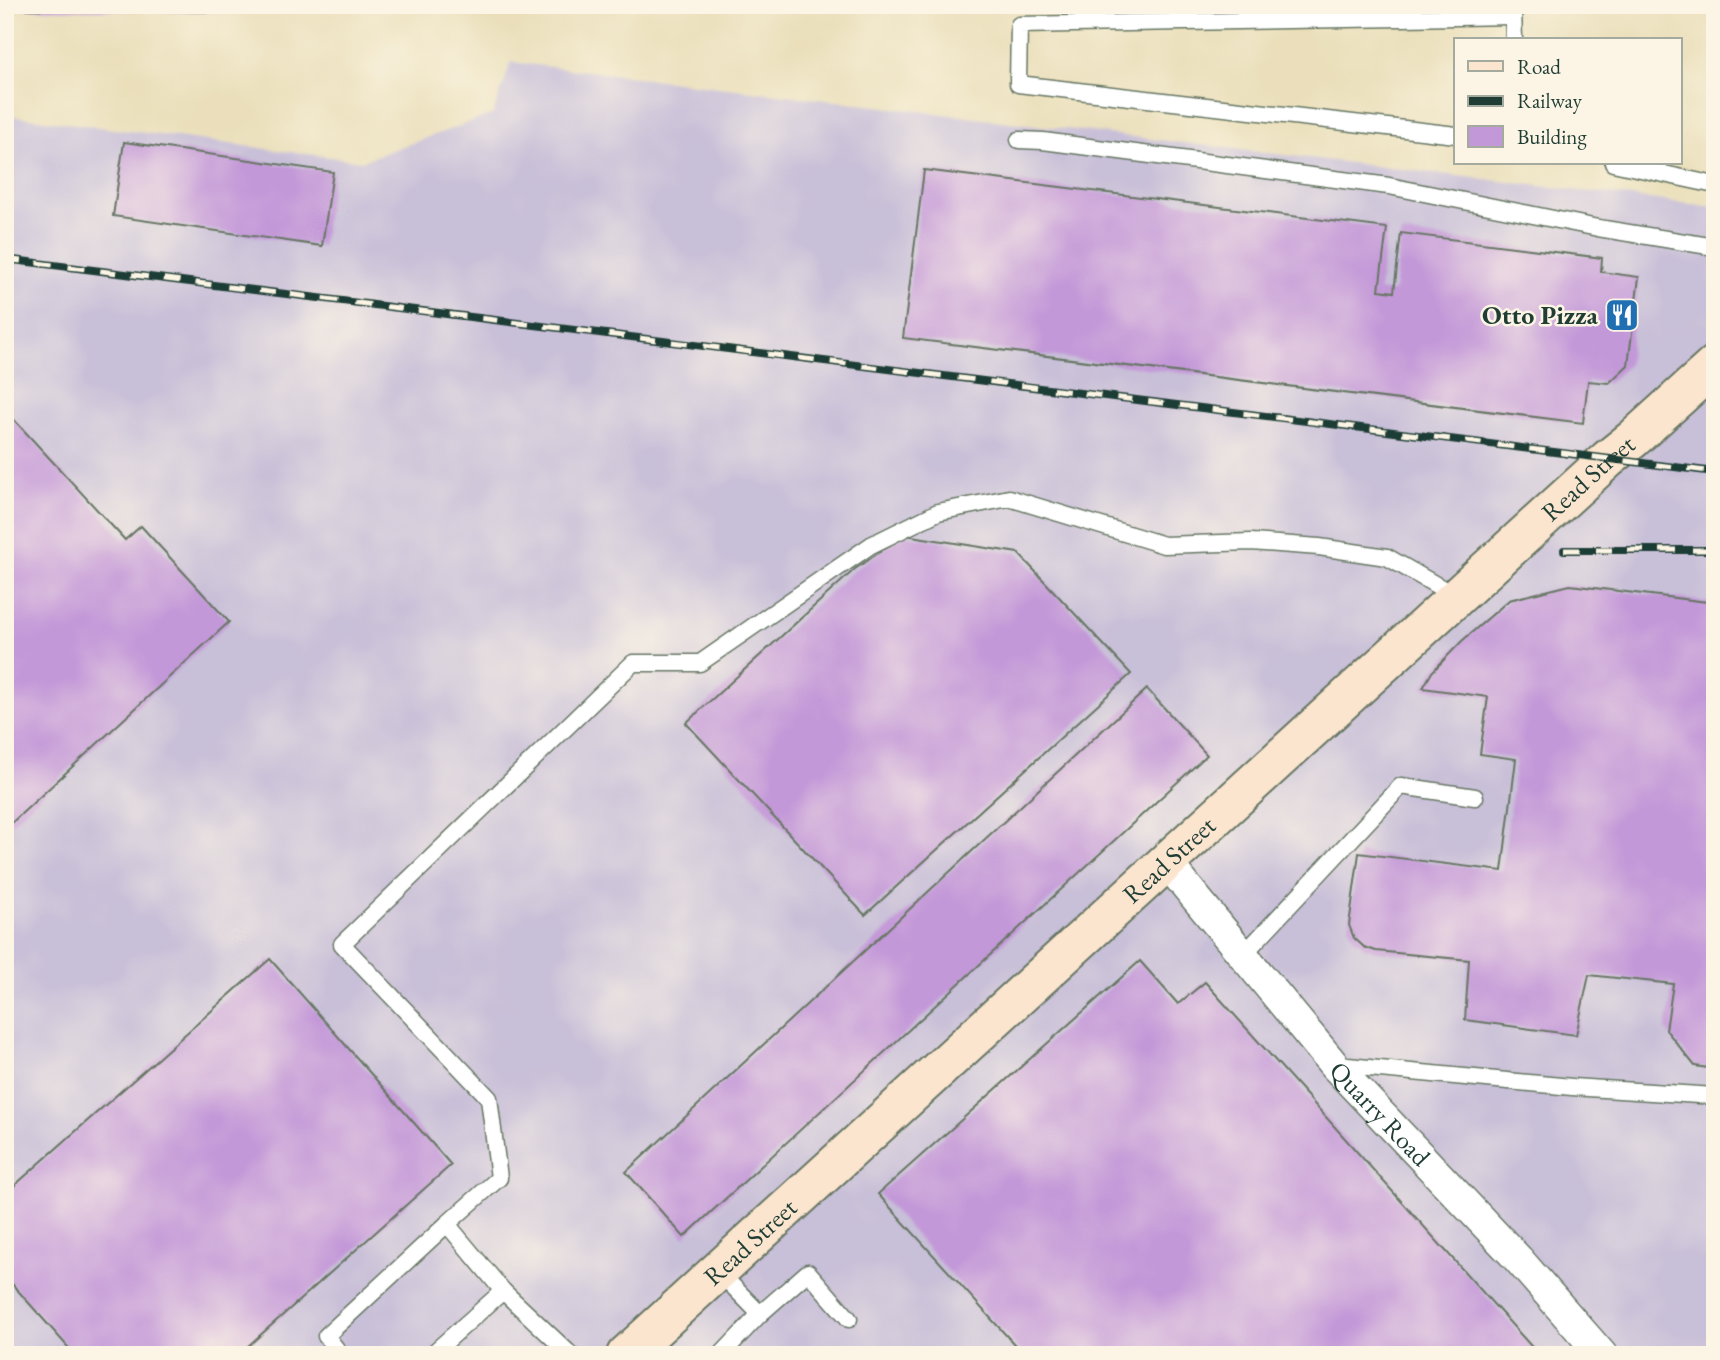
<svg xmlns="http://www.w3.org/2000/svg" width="1720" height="1360" viewBox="0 0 1720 1360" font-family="'EB Garamond',serif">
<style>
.industrial{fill:#c8bfd8}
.building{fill:#c398d8}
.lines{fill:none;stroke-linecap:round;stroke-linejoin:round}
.lane-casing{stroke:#667663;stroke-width:19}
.street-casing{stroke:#667663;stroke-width:33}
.secondary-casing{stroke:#667663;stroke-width:42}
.lane{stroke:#fff;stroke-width:16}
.street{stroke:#fff;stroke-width:30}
.secondary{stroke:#fbe5cf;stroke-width:38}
.rail-casing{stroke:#1f3d34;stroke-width:8}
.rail{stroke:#fcf5e5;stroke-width:5;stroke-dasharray:16;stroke-linecap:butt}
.labels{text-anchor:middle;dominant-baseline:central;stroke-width:5;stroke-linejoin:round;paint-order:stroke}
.poi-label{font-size:26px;font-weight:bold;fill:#1f3d34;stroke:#fcf5e5;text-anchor:end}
.street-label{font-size:26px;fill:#1f3d34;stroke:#fcf5e5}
</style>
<rect width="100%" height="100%" fill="#fcf5e5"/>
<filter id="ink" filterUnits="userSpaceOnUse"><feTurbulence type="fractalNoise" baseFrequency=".0143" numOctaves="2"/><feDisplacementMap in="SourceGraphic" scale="14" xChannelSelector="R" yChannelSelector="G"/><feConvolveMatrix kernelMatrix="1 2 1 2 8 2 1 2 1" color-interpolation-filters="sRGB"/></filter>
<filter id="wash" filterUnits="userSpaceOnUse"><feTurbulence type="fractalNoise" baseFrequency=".00686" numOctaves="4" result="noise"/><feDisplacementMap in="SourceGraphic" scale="28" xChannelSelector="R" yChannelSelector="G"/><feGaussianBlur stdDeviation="1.57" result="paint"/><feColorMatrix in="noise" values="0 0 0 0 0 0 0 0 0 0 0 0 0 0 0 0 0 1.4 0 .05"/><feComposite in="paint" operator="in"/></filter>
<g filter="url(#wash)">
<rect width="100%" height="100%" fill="#eadfba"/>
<path class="industrial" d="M 511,62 L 1715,207 L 1715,1355 L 5,1355 L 5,115 L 362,161 L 493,114 Z"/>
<g id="blocks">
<g class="building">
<path d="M 26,5 L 232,5 L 232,12 L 26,9 Z"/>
<path d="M 124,142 L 333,172 L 322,246 L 113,216 Z"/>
<path d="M 924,170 L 1387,228 L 1379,290 L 1394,292 L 1401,233 L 1602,258 L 1601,272 L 1639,277 L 1628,365 L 1609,383 L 1588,381 L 1583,423 L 903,338 Z"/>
<path d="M 5,410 L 125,540 L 141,526 L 229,622 L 5,829 Z"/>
<path d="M 905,535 L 1018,553 L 1131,674 L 865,915 L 686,723 L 855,569 Z"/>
<path d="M 1570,585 L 1715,603 L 1715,1069 L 1695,1066 L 1666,1030 L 1673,984 L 1589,975 L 1576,1035 L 1465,1020 L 1469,960 L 1376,951 L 1364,947 L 1354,938 L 1349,925 L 1359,853 L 1502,871 L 1516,759 L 1480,754 L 1488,697 L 1423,688 L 1432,672 L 1462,641 L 1509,600 Z"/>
<path d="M 1147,689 L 1207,755 L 684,1237 L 626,1172 Z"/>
<path d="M 270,959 L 451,1165 L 238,1355 L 75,1355 L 5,1276 L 5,1194 Z"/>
<path d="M 1140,961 L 1178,1004 L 1205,982 L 1539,1355 L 1024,1355 L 878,1194 Z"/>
</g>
</g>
</g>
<g filter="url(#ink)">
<use href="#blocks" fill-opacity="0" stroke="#667663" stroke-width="2"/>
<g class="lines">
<g class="lane-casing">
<g id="lane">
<path d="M 1513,8 L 1514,40"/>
<path d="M 1456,135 L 1018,84 L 1019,25 L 1513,16"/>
<path d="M 1019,140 L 1043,141 L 1389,186 L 1598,228 L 1715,247"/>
<path d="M 1613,163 L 1715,185"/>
<path d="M 1243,955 L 1401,786 L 1475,797"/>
<path d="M 1337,1065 L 1572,1087 L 1715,1096"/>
<path d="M 447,1224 L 499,1178 L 489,1098 L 342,944 L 633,663 L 700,663 L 871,545 L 938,512 L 1009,498 L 1164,545 L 1251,542 L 1319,547 L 1387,557 L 1457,597"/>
<path d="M 718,1271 L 760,1314 L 721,1355"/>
<path d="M 760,1314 L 808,1272 L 849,1319"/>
<path d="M 341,1355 L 326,1336 L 447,1224 L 503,1291 L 571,1355"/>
<path d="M 431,1355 L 503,1291"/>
</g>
</g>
<g class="street-casing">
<g id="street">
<path id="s1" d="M 1167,863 L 1334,1065 L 1518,1259 L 1602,1355"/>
</g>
</g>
<g class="secondary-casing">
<g id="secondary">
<path id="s2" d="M 626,1355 L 1608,459 L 1633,439 L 1715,365"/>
</g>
</g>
<use href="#lane" class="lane"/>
<use href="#street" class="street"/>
<use href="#secondary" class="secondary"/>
<g class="rail-casing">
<g id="rail">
<path d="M 5,259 L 1715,472"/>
<path d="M 1564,550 L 1715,550"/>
</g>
</g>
<use href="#rail" class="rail"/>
</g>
</g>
<defs>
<g id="restaurant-square" transform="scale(1.75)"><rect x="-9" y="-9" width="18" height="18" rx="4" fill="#1f6fb2" stroke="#fcf5e5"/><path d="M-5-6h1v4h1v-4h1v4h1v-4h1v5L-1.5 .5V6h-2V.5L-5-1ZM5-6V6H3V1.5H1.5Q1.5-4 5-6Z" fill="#fff"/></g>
</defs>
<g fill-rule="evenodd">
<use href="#restaurant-square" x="1622" y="315"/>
</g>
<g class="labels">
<g class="poi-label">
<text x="1598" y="315">Otto Pizza</text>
</g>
<g class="street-label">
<text stroke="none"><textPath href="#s2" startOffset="1302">Read Street</textPath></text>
<text stroke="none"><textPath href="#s2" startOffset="735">Read Street</textPath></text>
<text stroke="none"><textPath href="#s1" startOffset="329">Quarry Road</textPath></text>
<text stroke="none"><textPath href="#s2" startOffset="168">Read Street</textPath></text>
</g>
</g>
<rect width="1720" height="1360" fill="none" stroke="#fcf5e5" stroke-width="28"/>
<rect x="1454" y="38" width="228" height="126" fill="#fcf5e5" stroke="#a4ab9e" stroke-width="2"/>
<rect x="1468" y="61" width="35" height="10" fill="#fbe5cf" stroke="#a4ab9e" stroke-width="2"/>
<text x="1517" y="74" font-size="21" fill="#1f3d34">Road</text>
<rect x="1468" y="96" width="35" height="10" fill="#1f3d34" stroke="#a4ab9e" stroke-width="2"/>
<text x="1517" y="108" font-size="21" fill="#1f3d34">Railway</text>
<rect x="1468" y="126" width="35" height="21" fill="#c398d8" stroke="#a4ab9e" stroke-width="2"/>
<text x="1517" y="144" font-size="21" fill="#1f3d34">Building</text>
</svg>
